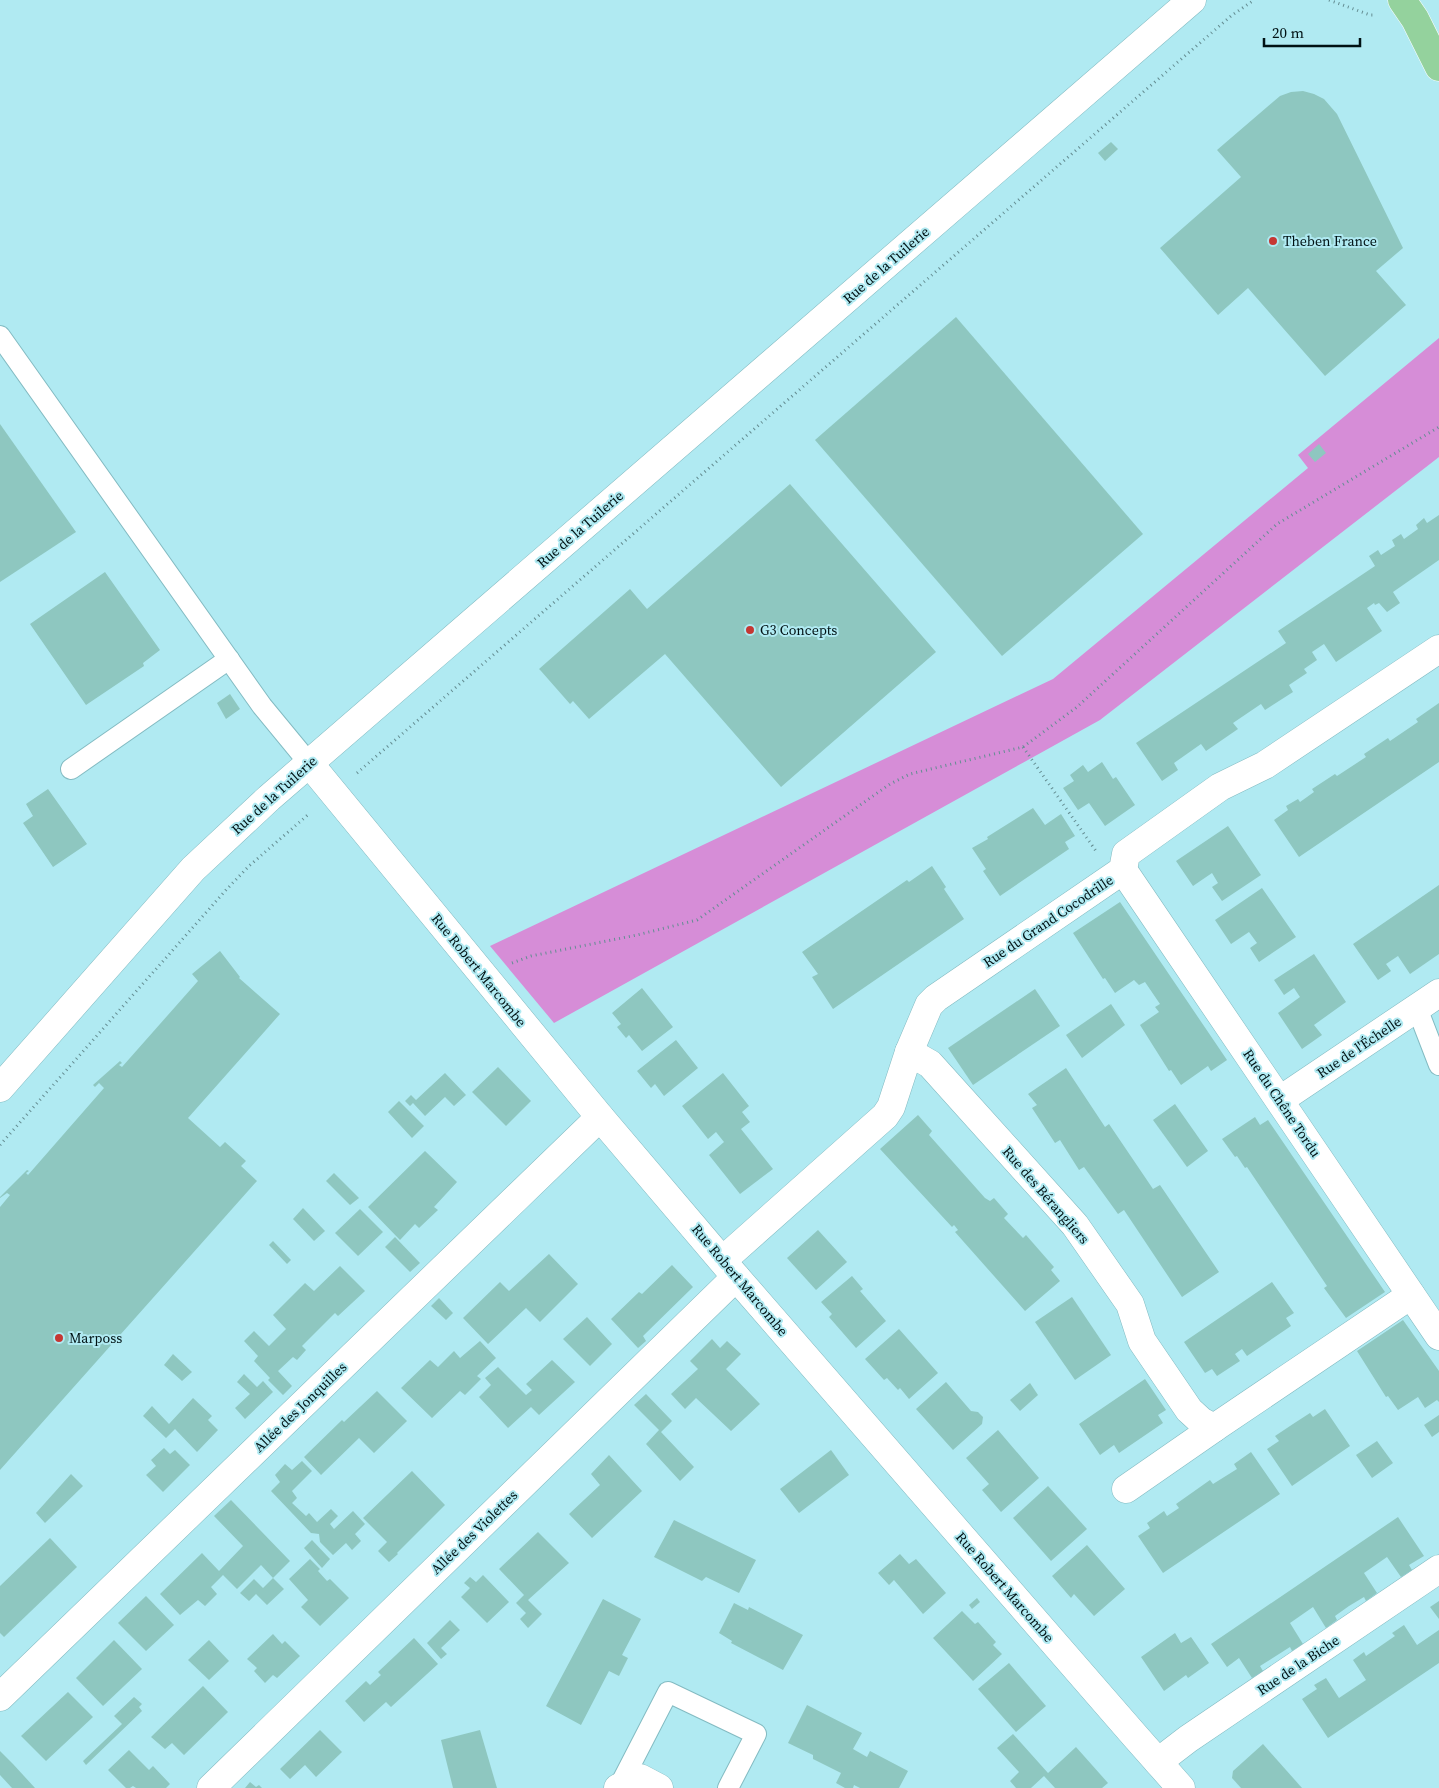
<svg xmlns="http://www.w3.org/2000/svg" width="1439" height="1788" viewBox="0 0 1439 1788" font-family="'Source Serif 4',serif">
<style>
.green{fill:#d68dd7}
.building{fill:#8ec7c0}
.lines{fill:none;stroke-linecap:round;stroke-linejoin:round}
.lane-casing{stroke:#83bbc2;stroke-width:22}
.street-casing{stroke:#83bbc2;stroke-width:29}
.secondary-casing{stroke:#83bbc2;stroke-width:29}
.primary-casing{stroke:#fff;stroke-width:29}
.path{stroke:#648d92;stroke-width:3;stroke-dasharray:1 4;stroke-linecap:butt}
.lane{stroke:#fff;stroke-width:20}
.street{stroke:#fff;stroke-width:28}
.secondary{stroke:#fff;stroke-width:28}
.primary{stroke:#94d29d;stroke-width:28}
.poi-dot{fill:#c53733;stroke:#b0eaf2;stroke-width:2}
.labels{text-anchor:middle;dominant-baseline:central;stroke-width:4;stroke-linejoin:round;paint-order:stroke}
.poi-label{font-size:14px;fill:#001214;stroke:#b0eaf2;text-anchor:start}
.street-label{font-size:14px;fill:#001214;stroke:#b0eaf2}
</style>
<rect width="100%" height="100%" fill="#b0eaf2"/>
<path class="green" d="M 1439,338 L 1439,457 L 1100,720 L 554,1023 L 490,946 L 1053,679 L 1308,468 L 1298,455 Z"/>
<g class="building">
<path d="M 1303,91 L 1314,94 L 1324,99 L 1337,114 L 1403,248 L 1376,271 L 1406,305 L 1325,376 L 1248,288 L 1218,315 L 1160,248 L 1241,177 L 1217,150 L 1280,96 L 1291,92 Z"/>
<path d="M 1111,142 L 1118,149 L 1105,161 L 1098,153 Z"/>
<path d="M 956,317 L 1143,534 L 1002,656 L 815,440 Z"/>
<path d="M 0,424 L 76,532 L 0,582 Z"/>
<path d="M 1319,444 L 1326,453 L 1315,462 L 1308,454 Z"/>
<path d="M 790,484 L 936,652 L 781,787 L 665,654 L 589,719 L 573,701 L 570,704 L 541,671 L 539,669 L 630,589 L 647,609 Z"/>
<path d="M 1439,515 L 1439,560 L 1393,592 L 1400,603 L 1387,612 L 1379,603 L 1375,605 L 1374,603 L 1367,608 L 1382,631 L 1336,662 L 1324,644 L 1312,652 L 1317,660 L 1304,669 L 1307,673 L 1289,685 L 1293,692 L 1265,710 L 1261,704 L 1233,723 L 1238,729 L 1206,751 L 1201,744 L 1174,763 L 1178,770 L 1162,781 L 1136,743 L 1286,643 L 1278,631 L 1375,566 L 1369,556 L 1378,550 L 1381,555 L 1395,546 L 1392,540 L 1401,534 L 1404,539 L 1418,529 L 1416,525 L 1424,518 L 1427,523 Z"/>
<path d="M 105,572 L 160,650 L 143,663 L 144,666 L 86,705 L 30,624 Z"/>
<path d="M 230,694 L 240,709 L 226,719 L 217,703 Z"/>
<path d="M 1439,703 L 1439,762 L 1299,857 L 1274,820 L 1288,810 L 1286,806 L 1298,799 L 1300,802 L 1314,792 L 1312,789 L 1335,774 L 1337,776 L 1366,757 L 1364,754 L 1388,738 L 1390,741 L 1418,722 L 1416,719 Z"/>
<path d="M 1102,762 L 1113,779 L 1116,777 L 1135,805 L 1105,826 L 1089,803 L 1078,810 L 1063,788 L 1074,781 L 1070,775 L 1083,765 L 1088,772 Z"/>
<path d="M 48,789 L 87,844 L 53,867 L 23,823 L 33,816 L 26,804 Z"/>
<path d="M 1033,808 L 1045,825 L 1061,814 L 1075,836 L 1065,842 L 1069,849 L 1000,896 L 983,871 L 986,869 L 972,848 L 988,839 L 987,837 Z"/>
<path d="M 1228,826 L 1261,875 L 1222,901 L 1212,887 L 1218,883 L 1212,873 L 1193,886 L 1176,861 Z"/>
<path d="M 932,866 L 946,887 L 944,889 L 964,919 L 833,1009 L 812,977 L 818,974 L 802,952 L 907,880 L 909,882 Z"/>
<path d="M 1439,885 L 1439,954 L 1410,974 L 1398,956 L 1386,964 L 1391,971 L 1378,980 L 1353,944 Z"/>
<path d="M 1262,888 L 1296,937 L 1259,962 L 1250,948 L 1257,943 L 1249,932 L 1231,944 L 1215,920 Z"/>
<path d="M 1120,902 L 1227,1060 L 1211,1071 L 1208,1066 L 1181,1085 L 1171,1070 L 1169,1071 L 1140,1025 L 1159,1012 L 1155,1007 L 1160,1004 L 1145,982 L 1139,985 L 1134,980 L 1115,993 L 1105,978 L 1103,979 L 1073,933 Z"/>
<path d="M 220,951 L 240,977 L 239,978 L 280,1014 L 188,1118 L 220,1147 L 225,1142 L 246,1161 L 241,1166 L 257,1181 L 0,1470 L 0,1207 L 10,1195 L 7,1193 L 0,1198 L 0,1197 L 27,1170 L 29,1171 L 26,1173 L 28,1175 L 104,1088 L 99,1083 L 95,1087 L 93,1085 L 120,1061 L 122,1063 L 119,1065 L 122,1067 L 198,981 L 192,974 Z"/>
<path d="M 1314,954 L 1346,1002 L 1314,1025 L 1322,1035 L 1302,1049 L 1278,1013 L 1300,997 L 1294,988 L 1284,995 L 1274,980 Z"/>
<path d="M 642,988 L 673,1027 L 642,1051 L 629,1035 L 626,1038 L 617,1027 L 621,1024 L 612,1013 Z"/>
<path d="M 1035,989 L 1060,1026 L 973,1085 L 948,1048 Z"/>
<path d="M 1111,1004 L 1125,1025 L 1082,1058 L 1066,1035 Z"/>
<path d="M 676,1040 L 698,1068 L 664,1096 L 655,1084 L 651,1088 L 637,1071 Z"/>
<path d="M 498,1067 L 531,1101 L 506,1126 L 472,1092 Z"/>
<path d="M 1066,1068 L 1105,1127 L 1109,1124 L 1153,1189 L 1160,1185 L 1219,1272 L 1182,1297 L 1124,1210 L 1118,1214 L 1084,1167 L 1079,1170 L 1060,1140 L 1055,1143 L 1032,1108 L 1037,1105 L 1028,1094 Z"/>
<path d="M 445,1073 L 466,1095 L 454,1106 L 445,1097 L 425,1116 L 413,1103 L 410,1106 L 405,1101 L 411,1095 L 416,1100 Z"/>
<path d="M 723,1073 L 749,1106 L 742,1112 L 750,1122 L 741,1129 L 773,1169 L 740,1194 L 709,1155 L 724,1142 L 716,1132 L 708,1139 L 682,1106 Z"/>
<path d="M 399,1101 L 424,1126 L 412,1138 L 388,1112 Z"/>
<path d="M 1175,1104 L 1208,1151 L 1187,1167 L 1153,1120 Z"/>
<path d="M 918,1115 L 932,1131 L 929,1135 L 985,1198 L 990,1201 L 994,1198 L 1008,1214 L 1004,1218 L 1023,1238 L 1026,1235 L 1054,1267 L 1051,1270 L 1060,1281 L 1025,1311 L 955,1232 L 958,1230 L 954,1225 L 952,1227 L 880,1149 Z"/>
<path d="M 1255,1117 L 1260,1125 L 1268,1120 L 1385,1292 L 1346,1318 L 1324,1288 L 1327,1286 L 1247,1167 L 1245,1168 L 1237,1156 L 1235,1157 L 1222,1139 Z"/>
<path d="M 425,1151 L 457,1182 L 434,1207 L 438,1210 L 419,1228 L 415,1224 L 400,1240 L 368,1207 Z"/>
<path d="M 334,1173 L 359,1198 L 350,1205 L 326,1181 Z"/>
<path d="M 303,1208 L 325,1231 L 314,1241 L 293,1219 Z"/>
<path d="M 360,1209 L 383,1232 L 358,1256 L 335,1233 Z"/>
<path d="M 818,1230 L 847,1262 L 816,1290 L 787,1258 Z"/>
<path d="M 395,1237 L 420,1263 L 410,1272 L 385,1247 Z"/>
<path d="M 273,1241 L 291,1260 L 287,1264 L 269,1245 Z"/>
<path d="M 549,1254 L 578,1284 L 540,1322 L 526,1308 L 488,1344 L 463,1318 L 500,1282 L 509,1291 Z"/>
<path d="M 672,1265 L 693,1287 L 643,1336 L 646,1341 L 638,1348 L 611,1319 L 639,1292 L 642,1294 Z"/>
<path d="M 340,1266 L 365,1291 L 338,1316 L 335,1313 L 302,1346 L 306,1350 L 297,1360 L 293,1357 L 278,1371 L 292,1386 L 283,1395 L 268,1380 L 270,1378 L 254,1361 L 258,1356 L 244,1341 L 254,1331 L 269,1346 L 286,1329 L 273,1315 L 305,1283 L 314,1291 Z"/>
<path d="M 852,1276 L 863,1289 L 860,1291 L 886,1321 L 856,1348 L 829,1317 L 832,1314 L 821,1302 Z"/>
<path d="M 1272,1282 L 1294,1313 L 1286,1318 L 1291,1326 L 1247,1356 L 1242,1349 L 1235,1354 L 1240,1361 L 1217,1376 L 1212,1369 L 1205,1373 L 1184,1342 Z"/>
<path d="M 1072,1297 L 1111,1355 L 1075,1380 L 1035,1322 Z"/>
<path d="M 439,1298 L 453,1313 L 446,1320 L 431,1306 Z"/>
<path d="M 587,1317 L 612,1344 L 590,1366 L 563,1339 Z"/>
<path d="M 1403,1320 L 1439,1371 L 1439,1402 L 1437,1400 L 1425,1408 L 1418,1397 L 1398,1410 L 1388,1396 L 1386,1397 L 1357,1351 Z"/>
<path d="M 899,1329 L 938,1373 L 909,1399 L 900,1388 L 898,1390 L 887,1378 L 884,1380 L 865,1359 Z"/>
<path d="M 712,1339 L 720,1348 L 727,1341 L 741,1354 L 726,1369 L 760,1404 L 731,1431 L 696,1398 L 685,1409 L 671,1394 L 698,1369 L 690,1361 Z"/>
<path d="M 480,1341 L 496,1358 L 477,1376 L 481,1379 L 465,1395 L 460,1391 L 432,1418 L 401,1388 L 430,1360 L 438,1367 L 454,1351 L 460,1358 Z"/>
<path d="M 173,1354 L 192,1372 L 182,1381 L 164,1365 Z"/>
<path d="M 552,1360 L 575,1382 L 539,1415 L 531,1407 L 508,1428 L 479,1397 L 491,1385 L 485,1378 L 498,1367 L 526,1395 L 532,1390 L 526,1384 Z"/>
<path d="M 244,1374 L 257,1387 L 263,1381 L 273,1392 L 245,1419 L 235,1408 L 250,1394 L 237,1382 Z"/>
<path d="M 1145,1379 L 1166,1410 L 1158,1415 L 1163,1423 L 1119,1453 L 1114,1445 L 1100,1455 L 1079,1424 Z"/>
<path d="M 946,1382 L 971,1411 L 978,1412 L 983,1417 L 982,1424 L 953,1450 L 916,1409 Z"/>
<path d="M 1030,1383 L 1038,1395 L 1020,1411 L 1010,1400 Z"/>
<path d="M 377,1391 L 407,1421 L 374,1453 L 359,1438 L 321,1475 L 304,1457 L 342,1420 L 344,1422 Z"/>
<path d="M 646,1394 L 672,1421 L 661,1432 L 694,1467 L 680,1481 L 646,1444 L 659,1430 L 634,1405 Z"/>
<path d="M 193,1398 L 212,1416 L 208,1420 L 218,1430 L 197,1452 L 175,1429 L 166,1438 L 143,1416 L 152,1406 L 169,1424 Z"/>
<path d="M 1325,1409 L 1350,1446 L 1292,1486 L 1267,1449 L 1279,1441 L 1275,1436 L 1293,1424 L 1310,1413 L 1313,1417 Z"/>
<path d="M 1439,1415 L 1439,1432 L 1432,1437 L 1424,1425 Z"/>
<path d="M 998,1430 L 1039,1478 L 1001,1512 L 982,1490 L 989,1484 L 966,1458 Z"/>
<path d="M 1377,1441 L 1393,1463 L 1372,1478 L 1356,1455 Z"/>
<path d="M 164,1448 L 170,1454 L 175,1450 L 190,1465 L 163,1492 L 146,1475 L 156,1466 L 151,1460 Z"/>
<path d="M 831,1450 L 849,1475 L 799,1513 L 780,1489 Z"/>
<path d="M 1251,1452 L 1280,1494 L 1163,1573 L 1138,1536 L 1150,1528 L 1147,1523 L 1164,1511 L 1167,1516 L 1179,1508 L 1176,1504 L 1210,1480 L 1213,1484 L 1237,1469 L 1234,1464 Z"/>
<path d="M 609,1455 L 642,1491 L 592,1538 L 569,1514 L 600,1485 L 591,1474 Z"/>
<path d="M 302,1461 L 312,1471 L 292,1491 L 297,1498 L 292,1503 L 306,1516 L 309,1513 L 317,1522 L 331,1509 L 338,1516 L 330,1524 L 334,1529 L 353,1511 L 365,1524 L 355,1534 L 361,1541 L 352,1550 L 346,1543 L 333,1555 L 320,1542 L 319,1534 L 311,1533 L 271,1491 L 280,1482 L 275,1475 L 285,1464 L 292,1470 Z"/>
<path d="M 412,1471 L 445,1505 L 397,1553 L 398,1554 L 389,1562 L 378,1551 L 387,1542 L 363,1518 Z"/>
<path d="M 71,1474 L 83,1486 L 45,1523 L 36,1513 Z"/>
<path d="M 1048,1486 L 1087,1529 L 1051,1561 L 1013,1518 Z"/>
<path d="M 231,1500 L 290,1561 L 273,1578 L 261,1565 L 237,1589 L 223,1575 L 211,1587 L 217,1594 L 205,1606 L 198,1600 L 180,1615 L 160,1594 L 202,1553 L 219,1571 L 243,1546 L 214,1516 Z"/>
<path d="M 1398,1517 L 1424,1556 L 1409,1565 L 1412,1570 L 1401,1577 L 1387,1557 L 1364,1573 L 1377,1593 L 1366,1601 L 1364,1597 L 1349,1606 L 1335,1616 L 1337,1620 L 1326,1628 L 1313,1607 L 1290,1623 L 1303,1644 L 1292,1651 L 1290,1647 L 1260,1666 L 1263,1671 L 1252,1678 L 1239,1658 L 1227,1667 L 1211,1644 Z"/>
<path d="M 674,1520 L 756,1560 L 739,1593 L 706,1577 L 702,1581 L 654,1557 Z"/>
<path d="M 538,1532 L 569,1563 L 528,1600 L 542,1614 L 528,1628 L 520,1619 L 526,1613 L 516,1603 L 524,1595 L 499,1569 Z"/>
<path d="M 50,1538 L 77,1567 L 4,1637 L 0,1633 L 0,1586 Z"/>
<path d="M 312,1540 L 330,1559 L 322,1568 L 304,1548 Z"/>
<path d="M 1087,1545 L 1125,1589 L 1094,1616 L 1074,1594 L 1071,1598 L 1052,1576 Z"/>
<path d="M 900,1554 L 909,1564 L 916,1559 L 946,1593 L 923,1614 L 894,1580 L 889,1585 L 878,1573 Z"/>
<path d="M 310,1559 L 320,1569 L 318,1571 L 327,1581 L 330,1579 L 349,1598 L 320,1626 L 301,1607 L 308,1600 L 289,1579 Z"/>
<path d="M 483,1575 L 509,1602 L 487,1623 L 461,1597 L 470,1588 L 464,1583 L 470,1577 L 476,1582 Z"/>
<path d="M 273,1578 L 284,1589 L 267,1605 L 256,1594 L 249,1601 L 240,1593 L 254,1579 L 263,1588 Z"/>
<path d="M 146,1596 L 174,1625 L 146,1651 L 118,1623 Z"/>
<path d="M 977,1598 L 980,1602 L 972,1609 L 969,1605 Z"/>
<path d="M 603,1599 L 641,1619 L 622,1655 L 628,1658 L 619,1676 L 609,1671 L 581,1725 L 546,1706 Z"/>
<path d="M 1439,1601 L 1439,1619 L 1430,1607 Z"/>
<path d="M 734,1603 L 748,1610 L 749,1607 L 803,1635 L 783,1670 L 731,1643 L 732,1641 L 719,1633 Z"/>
<path d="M 962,1611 L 975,1624 L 978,1622 L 996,1642 L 993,1645 L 1002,1654 L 973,1681 L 933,1638 Z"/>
<path d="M 450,1620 L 460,1630 L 441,1648 L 447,1654 L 441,1659 L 427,1643 Z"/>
<path d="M 1404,1625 L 1417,1645 L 1439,1630 L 1439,1663 L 1328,1738 L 1302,1699 L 1317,1689 L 1314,1685 L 1326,1678 L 1339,1698 L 1366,1680 L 1353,1660 L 1364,1652 L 1366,1656 L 1395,1636 L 1392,1633 Z"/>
<path d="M 1175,1633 L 1181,1643 L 1191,1637 L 1209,1663 L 1188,1678 L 1186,1675 L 1164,1691 L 1141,1657 Z"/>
<path d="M 273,1634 L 282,1644 L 285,1641 L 300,1656 L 277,1678 L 273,1675 L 265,1683 L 254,1671 L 257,1668 L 247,1659 Z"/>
<path d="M 414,1638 L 438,1664 L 391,1707 L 386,1702 L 364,1722 L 345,1701 L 366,1681 L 370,1685 L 381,1675 L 378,1672 Z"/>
<path d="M 114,1640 L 142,1669 L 103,1706 L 76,1678 Z"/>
<path d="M 209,1640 L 229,1661 L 209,1680 L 188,1660 Z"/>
<path d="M 1009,1663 L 1046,1706 L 1016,1732 L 978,1689 Z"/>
<path d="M 203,1686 L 228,1712 L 184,1755 L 172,1743 L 165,1749 L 151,1737 Z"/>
<path d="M 68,1692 L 93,1717 L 46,1761 L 21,1736 Z"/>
<path d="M 134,1697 L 142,1704 L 139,1707 L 142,1711 L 86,1765 L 83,1761 L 122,1724 L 114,1716 Z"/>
<path d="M 807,1705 L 862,1733 L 853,1749 L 867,1757 L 870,1751 L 908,1771 L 899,1788 L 860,1788 L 854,1785 L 853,1788 L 845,1788 L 836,1783 L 841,1773 L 813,1759 L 813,1755 L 788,1743 Z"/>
<path d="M 320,1730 L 342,1752 L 316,1777 L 305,1765 L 290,1779 L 280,1769 Z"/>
<path d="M 480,1730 L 497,1788 L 453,1788 L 441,1740 Z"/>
<path d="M 1013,1734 L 1048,1773 L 1076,1747 L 1108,1783 L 1102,1788 L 1055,1788 L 1044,1776 L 1031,1788 L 1016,1788 L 1010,1781 L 1019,1772 L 997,1748 Z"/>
<path d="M 1263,1744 L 1302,1788 L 1241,1788 L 1232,1778 L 1233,1771 Z"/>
<path d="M 129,1750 L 149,1770 L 153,1766 L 170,1784 L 166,1788 L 136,1788 L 133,1786 L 130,1788 L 126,1788 L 108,1770 Z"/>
<path d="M 0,1751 L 13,1764 L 35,1788 L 12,1788 L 0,1775 Z"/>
<path d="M 250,1782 L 256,1787 L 259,1785 L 262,1788 L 245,1788 Z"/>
</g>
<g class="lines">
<g class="lane-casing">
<g id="lane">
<path d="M 0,336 L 262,706 L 309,763"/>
<path d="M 71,769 L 229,659"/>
<path d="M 1417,1008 L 1439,1065"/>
<path d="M 619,1787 L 668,1692 L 756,1734 L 728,1788"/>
</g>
</g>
<g class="street-casing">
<g id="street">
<path d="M 309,763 L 600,1117 L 736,1277 L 1135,1736 L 1181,1788"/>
<path d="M 1123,870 L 1439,1336"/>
<path d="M 909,1052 L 930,1064 L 1075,1225 L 1130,1304 L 1142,1341 L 1189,1410 L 1201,1421 L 1214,1428 L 1411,1295"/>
<path d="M 1280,1100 L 1439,993"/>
<path d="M 723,1260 L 885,1116 L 891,1107 L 909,1052 L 929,1005 L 936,998 L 1123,870 L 1126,854 L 1220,787 L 1265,765 L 1439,649"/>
<path d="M 1126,1489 L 1214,1428"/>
<path d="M 0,1697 L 600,1117"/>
<path d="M 1158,1762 L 1188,1739 L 1439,1569"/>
<path d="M 211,1788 L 736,1277"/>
<path d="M 618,1788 L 640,1778 L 659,1788"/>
</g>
</g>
<g class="secondary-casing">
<path id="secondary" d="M 0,1088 L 193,869 L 269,798 L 1192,0"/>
</g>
<g class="primary-casing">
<path id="primary" d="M 1402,0 L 1415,19 L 1439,67"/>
</g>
<g class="path">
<path d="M 1329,0 L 1370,15 L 1375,15"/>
<path d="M 1023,747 L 1096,851"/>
<path d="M 357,773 L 1231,16 L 1254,0"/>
<path d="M 512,963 L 531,956 L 637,935 L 697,920 L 890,784 L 910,774 L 1023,747 L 1077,707 L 1277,524 L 1439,427"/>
<path d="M 0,1145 L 226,890 L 249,866 L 310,813"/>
</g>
<use href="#lane" class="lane"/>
<use href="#street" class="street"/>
<use href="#secondary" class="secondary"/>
<use href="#primary" class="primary"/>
</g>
<g class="poi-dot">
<circle cx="1273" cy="241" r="5"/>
<circle cx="750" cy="630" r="5"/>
<circle cx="59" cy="1338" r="5"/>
</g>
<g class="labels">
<g class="poi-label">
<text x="1283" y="241">Theben France</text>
<text x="760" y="630">G3 Concepts</text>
<text x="69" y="1338">Marposs</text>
</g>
<g class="street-label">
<text transform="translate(886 265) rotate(-41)">Rue de la Tuilerie</text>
<text transform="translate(580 529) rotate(-41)">Rue de la Tuilerie</text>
<text transform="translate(274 795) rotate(-42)">Rue de la Tuilerie</text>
<text transform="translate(1048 921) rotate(-34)">Rue du Grand Cocodrille</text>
<text transform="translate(479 970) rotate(51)">Rue Robert Marcombe</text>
<text transform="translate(1359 1047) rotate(-34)">Rue de l'Échelle</text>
<text transform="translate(1282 1103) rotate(56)">Rue du Chêne Tordu</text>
<text transform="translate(1046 1195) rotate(49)">Rue des Bérangliers</text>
<text transform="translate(740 1280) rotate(50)">Rue Robert Marcombe</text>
<text transform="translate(300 1407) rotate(-44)">Allée des Jonquilles</text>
<text transform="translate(474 1532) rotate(-44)">Allée des Violettes</text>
<text transform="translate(1005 1587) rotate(49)">Rue Robert Marcombe</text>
<text transform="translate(1298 1665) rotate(-34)">Rue de la Biche</text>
</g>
</g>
<path d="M1264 38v8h96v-8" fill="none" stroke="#001214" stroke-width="2.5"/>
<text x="1272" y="38" font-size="15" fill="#001214" stroke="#b0eaf2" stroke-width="4" paint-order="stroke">20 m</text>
</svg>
